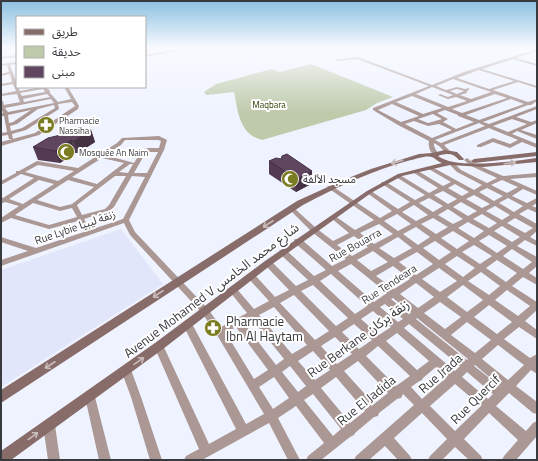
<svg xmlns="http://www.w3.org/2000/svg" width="538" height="461" viewBox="0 0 538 461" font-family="'Titillium Web','Noto Sans Arabic',sans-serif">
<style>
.built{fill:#e1e6fa}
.green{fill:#becaaa}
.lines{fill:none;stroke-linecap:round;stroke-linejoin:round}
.street{fill:#ab9895;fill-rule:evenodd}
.secondary{fill:#886c69;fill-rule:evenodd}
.rail-casing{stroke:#84878e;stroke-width:2}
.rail{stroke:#fff;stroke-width:1;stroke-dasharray:3;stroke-linecap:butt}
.wall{fill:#533c52}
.shaded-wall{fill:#443142}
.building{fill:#61465f;stroke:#443142}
.oneway{stroke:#c9bdbc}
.labels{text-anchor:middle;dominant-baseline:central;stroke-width:4;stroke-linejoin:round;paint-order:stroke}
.far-park-label{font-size:9px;fill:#2d3c00;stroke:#fff}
.far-poi-label{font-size:9px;fill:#383a3e;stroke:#fff;text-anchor:start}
.poi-label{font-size:11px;fill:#383a3e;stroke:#fff;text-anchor:start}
.street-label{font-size:11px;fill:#383a3e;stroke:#fff}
.near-street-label{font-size:13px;fill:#383a3e;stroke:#fff}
.near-poi-label{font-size:13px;fill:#383a3e;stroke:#fff;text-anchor:start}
</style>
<rect width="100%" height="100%" fill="#eff3ff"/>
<path class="built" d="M 121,229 L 163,284 L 1,387 L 1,270 Z"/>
<path class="green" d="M 311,64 L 393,97 L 377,103 L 366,110 L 262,140 C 239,134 238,111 234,92 L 206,95 L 204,92 L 216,84 L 272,69 L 280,72 Z"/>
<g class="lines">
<g class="street">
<path d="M 183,48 L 192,48 L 145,57 L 145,55 Z"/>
<path d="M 537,49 L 537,51 L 516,58 L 537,64 L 537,66 L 513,59 L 482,69 L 537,86 L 537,88 L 518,82 L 493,90 L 528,102 L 537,99 L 537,101 L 531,105 L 528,105 L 483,122 L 489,124 L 537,106 L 537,109 L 516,117 L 531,122 L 537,120 L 537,123 L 521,130 L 537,135 L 537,139 L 517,131 L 512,134 L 537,144 L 537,148 L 522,142 L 510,148 L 493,142 L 481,147 L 477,147 L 477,145 L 493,138 L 510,144 L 518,140 L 489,128 L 444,145 L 450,151 L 450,153 L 446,153 L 439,146 L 434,143 L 434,146 L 438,154 L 435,156 C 430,153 428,146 429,141 L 398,125 L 373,110 L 373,108 L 429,86 L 357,59 L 337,61 L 335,60 L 358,57 L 432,85 L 464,72 ZM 479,70 L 514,81 L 489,89 L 457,78 ZM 453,79 L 491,92 L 471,99 L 460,95 L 467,93 L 467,91 L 469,90 L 469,88 L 465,89 L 457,87 L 446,90 L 436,86 ZM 432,87 L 453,95 L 448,97 L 440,94 L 438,95 L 448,99 L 456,97 L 467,101 L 448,107 L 416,94 ZM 457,89 L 464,91 L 457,94 L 450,91 ZM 495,94 L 507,98 L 462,113 L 452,109 ZM 412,96 L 442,108 L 423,114 L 396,102 ZM 511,99 L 524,104 L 479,120 L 466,115 ZM 392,104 L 419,116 L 401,122 L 378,110 ZM 445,110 L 458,115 L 458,116 L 474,122 L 456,129 L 443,122 L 448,119 L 437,113 ZM 433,114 L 442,119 L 428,123 L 418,119 ZM 512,119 L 527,124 L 508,132 L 493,126 ZM 414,121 L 428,126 L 439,124 L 452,130 L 432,138 L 405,124 ZM 479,123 L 485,126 L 441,143 L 435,140 Z"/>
<path d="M 17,55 L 17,57 L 1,59 L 1,57 Z"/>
<path d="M 17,62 L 17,64 L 10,65 L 16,81 L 17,81 L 17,87 L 18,87 L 20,91 L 40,87 L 49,87 L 47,88 L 50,91 L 50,93 L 58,102 L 71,99 L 64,87 L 68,87 L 79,106 L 78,109 L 39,135 L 1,146 L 1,142 L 35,133 L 75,106 L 72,102 L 58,104 L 59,109 L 26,130 L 12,134 L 13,139 L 9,139 L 8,135 L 1,136 L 1,133 L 7,132 L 4,116 L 1,116 L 1,114 L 3,113 L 1,108 L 1,101 L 3,101 L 4,105 L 20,102 L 17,94 L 1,96 L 1,94 L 16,91 L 13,84 L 1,86 L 1,84 L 12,82 L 10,74 L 1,76 L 1,74 L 9,72 L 7,65 L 1,66 L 1,64 ZM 43,89 L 45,92 L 22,96 L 20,93 ZM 47,94 L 50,97 L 24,102 L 23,99 ZM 51,99 L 54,103 L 8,112 L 5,108 ZM 54,105 L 55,108 L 22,128 L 11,131 L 10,126 L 17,124 L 38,109 ZM 31,110 L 13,122 L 9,123 L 8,115 Z"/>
<path d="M 159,136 L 167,140 L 164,150 L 129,220 L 135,232 L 208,309 L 221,327 L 247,313 L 230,292 L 229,290 L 230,288 L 233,287 L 236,288 L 254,309 L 269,301 L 248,278 L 247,276 L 248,274 L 254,274 L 275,297 L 289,290 L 265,265 L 264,263 L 265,261 L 271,261 L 296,286 L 308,280 L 280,254 L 279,252 L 280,250 L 286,250 L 314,276 L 326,270 L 295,243 L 294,241 L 295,239 L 301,239 L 332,266 L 346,259 L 312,232 L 289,209 L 292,207 L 294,208 L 316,228 L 333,241 L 349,233 L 331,218 L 330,217 L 331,216 L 335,216 L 355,230 L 374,220 L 328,188 L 327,187 L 328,186 L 332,186 L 380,218 L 392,211 L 367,193 L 366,192 L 367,191 L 371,191 L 398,209 L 410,202 L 382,184 L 381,183 L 382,182 L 386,182 L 415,200 L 425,195 L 396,177 L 396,175 L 400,175 L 429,193 L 438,188 L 414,173 L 414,171 L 418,171 L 443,186 L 451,182 L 427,168 L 428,167 L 432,167 L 474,190 L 482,185 L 457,172 L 450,165 L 450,163 L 454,163 L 461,170 L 487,183 L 497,178 L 471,166 L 464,160 L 467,158 L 475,164 L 503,176 L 537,173 L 537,177 L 510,179 L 537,191 L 537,195 L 523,189 L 512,196 L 527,203 L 537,198 L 537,203 L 532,206 L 537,208 L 537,213 L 528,209 L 519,214 L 537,224 L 537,231 L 530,237 L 537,241 L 537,246 L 525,240 L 517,246 L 537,257 L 537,266 L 529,273 L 537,278 L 537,285 L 523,277 L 512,286 L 537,302 L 537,310 L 525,321 L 537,330 L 537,339 L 519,327 L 504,339 L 530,358 L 537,354 L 537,374 L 531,370 L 516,386 L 537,402 L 537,414 L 533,413 L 509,393 L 496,406 L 526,431 L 533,423 L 537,421 L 537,436 L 516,460 L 502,460 L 504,456 L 518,440 L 489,413 L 464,439 L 481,456 L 483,460 L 469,460 L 455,447 L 442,460 L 428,460 L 430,456 L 447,439 L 422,413 L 394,438 L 410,456 L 412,460 L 398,460 L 385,446 L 369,460 L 354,460 L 356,456 L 414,405 L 403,394 L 401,398 L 397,399 L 379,413 L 378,416 L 374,417 L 355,433 L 354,435 L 350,437 L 321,460 L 306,460 L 308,456 L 324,443 L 296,406 L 278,418 L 300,460 L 288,460 L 269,423 L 202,460 L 184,460 L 186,456 L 199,449 L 154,346 L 156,343 L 159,342 L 162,343 L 209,444 L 236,429 L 183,325 L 185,322 L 188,321 L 191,322 L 246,424 L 264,414 L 217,335 L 202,313 L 130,235 L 124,223 L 1,266 L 1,260 L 28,251 L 1,242 L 1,237 L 36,248 L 84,232 L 78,221 L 49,229 L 11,218 L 1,223 L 1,218 L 19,206 L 5,202 L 1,204 L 1,197 L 3,198 L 34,178 L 21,174 L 1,185 L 1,181 L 16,173 L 16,171 L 19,171 L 37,161 L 78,168 L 117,143 L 122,138 ZM 125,140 L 158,140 L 161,141 L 159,148 L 148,148 L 142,150 L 134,163 L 105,155 L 121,145 ZM 146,152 L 158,152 L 147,173 L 134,173 ZM 102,158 L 124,163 L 97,184 L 72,177 ZM 130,164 L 133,164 L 128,173 L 119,172 ZM 38,165 L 74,171 L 58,181 L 25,172 ZM 115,176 L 126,176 L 109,205 L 105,209 L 82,215 L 77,205 ZM 132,176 L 145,177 L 123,219 L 90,230 L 84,219 L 109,211 L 114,207 ZM 39,180 L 54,184 L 23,204 L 9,199 ZM 68,180 L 94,187 L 72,204 L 60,207 L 37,200 ZM 502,180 L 518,187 L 507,193 L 491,185 ZM 455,184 L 469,192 L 462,196 L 448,188 ZM 487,188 L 503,196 L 494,201 L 479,192 ZM 443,191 L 457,199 L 448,204 L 434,195 ZM 474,195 L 490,204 L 482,208 L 466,199 ZM 429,198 L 443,206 L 433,212 L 419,203 ZM 508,198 L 523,206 L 514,212 L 499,203 ZM 461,202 L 477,211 L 468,216 L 453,207 ZM 33,203 L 60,211 L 72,208 L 77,217 L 49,225 L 15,215 ZM 414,205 L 428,215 L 416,221 L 402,212 ZM 495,206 L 510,215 L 502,220 L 486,211 ZM 448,209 L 463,219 L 453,224 L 438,215 ZM 397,214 L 411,224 L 398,231 L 384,221 ZM 482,214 L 497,223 L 489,228 L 473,219 ZM 433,218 L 448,227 L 436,234 L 421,224 ZM 515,218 L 533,228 L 525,233 L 507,223 ZM 468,222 L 484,231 L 474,238 L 458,228 ZM 379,224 L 393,234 L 374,244 L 360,233 ZM 502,226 L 520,237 L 512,242 L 494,231 ZM 416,227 L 430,237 L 418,245 L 403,234 ZM 453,231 L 469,241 L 457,249 L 441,238 ZM 489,235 L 507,246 L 497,253 L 479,241 ZM 354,236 L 368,247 L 352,256 L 337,245 ZM 398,237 L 412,248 L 394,258 L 379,248 ZM 435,241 L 451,252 L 439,260 L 423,248 ZM 474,245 L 492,256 L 480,264 L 462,252 ZM 512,249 L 532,262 L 523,269 L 503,256 ZM 373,251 L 388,262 L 371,271 L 357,260 ZM 417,252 L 433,264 L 416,275 L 399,262 ZM 457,256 L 475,268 L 463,277 L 445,264 ZM 497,260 L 517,273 L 506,282 L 486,268 ZM 351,264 L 387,293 L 374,302 L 338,271 ZM 393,266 L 410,279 L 394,289 L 376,276 ZM 439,268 L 457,281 L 440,292 L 422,279 ZM 481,272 L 500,286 L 489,295 L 468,281 ZM 331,274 L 367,306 L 355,314 L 320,281 ZM 416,283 L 434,297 L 418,308 L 400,294 ZM 313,285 L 348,318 L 336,326 L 301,291 ZM 463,285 L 483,300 L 467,312 L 447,297 ZM 507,290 L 530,306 L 518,316 L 495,300 ZM 294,295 L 329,331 L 315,340 L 280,303 ZM 393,298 L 411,313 L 409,314 L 391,299 ZM 440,302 L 461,317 L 445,329 L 424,313 ZM 385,304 L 403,319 L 398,322 L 380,307 ZM 489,305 L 512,322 L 497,334 L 474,317 ZM 274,307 L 307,345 L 292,354 L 259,315 ZM 373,311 L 391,327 L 379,335 L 361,319 ZM 417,318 L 468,359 L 467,360 L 416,319 ZM 252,319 L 284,359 L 276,365 L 244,323 ZM 467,322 L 491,340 L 475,353 L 451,335 ZM 354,324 L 372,340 L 359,349 L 342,332 ZM 409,324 L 460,366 L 455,371 L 404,328 ZM 236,327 L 268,370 L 254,379 L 226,333 ZM 397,333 L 429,361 L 417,370 L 386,341 ZM 335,337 L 352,354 L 337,364 L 321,346 ZM 498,345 L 524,365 L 508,380 L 482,359 ZM 378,346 L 410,376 L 396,386 L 366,356 ZM 313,351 L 330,370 L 315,380 L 298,361 ZM 358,361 L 388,393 L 374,404 L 344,371 ZM 475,365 L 501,387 L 474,366 ZM 290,366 L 306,386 L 298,392 L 282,372 ZM 436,367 L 447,377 L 422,399 L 411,387 L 418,382 L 422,380 L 423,378 ZM 467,372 L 493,394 L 488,399 L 462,377 ZM 274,377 L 289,398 L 273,409 L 259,387 ZM 336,377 L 365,411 L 350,423 L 321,388 ZM 455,384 L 481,406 L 455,431 L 430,406 ZM 313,394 L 341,429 L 333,436 L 304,400 Z"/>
<path d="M 126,365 L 130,367 L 141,397 L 162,460 L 150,460 L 131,397 L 121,370 L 122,367 Z"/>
<path d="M 90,392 L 94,393 L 95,397 L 111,460 L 99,460 L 85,397 L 86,393 Z"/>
<path d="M 49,419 L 53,421 L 55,425 L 60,460 L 48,460 L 43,425 L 45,421 Z"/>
</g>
<g class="secondary">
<path d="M 445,150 L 457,152 L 464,159 L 463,160 L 459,160 C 453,153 447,153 438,156 C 456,170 514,161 537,158 L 537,162 L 483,167 L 450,165 L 402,176 L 371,193 L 271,265 L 163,349 L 11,460 L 1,460 L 1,451 L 155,343 L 265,261 L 367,191 L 398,174 L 442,163 C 438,162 435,158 432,157 C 426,155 416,159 411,160 C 373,170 337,187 303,205 L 1,403 L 1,390 L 297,201 L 341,181 L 371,169 L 419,154 L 432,153 Z"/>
<path d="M 537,152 L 537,156 L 474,163 L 471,161 L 474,159 Z"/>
</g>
<g class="rail-casing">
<path id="rail" d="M 1,50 L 10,48"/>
</g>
<use href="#rail" class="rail"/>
</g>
<g class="wall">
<path d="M 91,130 L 95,142 L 78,153 L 75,153 L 60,163 L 38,160 L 33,147 Z"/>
<path d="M 269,161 L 312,171 L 311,184 L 296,192 L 269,174 Z"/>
</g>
<g class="shaded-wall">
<path d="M 91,130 L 95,142 L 78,153 L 74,141 Z"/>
<path d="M 71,140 L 75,153 L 60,163 L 55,151 Z"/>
<path d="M 312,171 L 311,184 L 296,192 L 297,179 Z"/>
</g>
<g class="building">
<path d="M 84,129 L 91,130 L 74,141 L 71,140 L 55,151 L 33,147 L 48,138 L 69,133 L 75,134 Z"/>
<path d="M 287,154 L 312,171 L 297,179 L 269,161 L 276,158 L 281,159 L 282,156 Z"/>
</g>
<defs><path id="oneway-shaft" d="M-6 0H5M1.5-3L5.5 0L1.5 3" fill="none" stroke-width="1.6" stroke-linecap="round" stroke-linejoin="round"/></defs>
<g class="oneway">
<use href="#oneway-shaft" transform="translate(397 162) rotate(164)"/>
<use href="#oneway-shaft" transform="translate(510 163) rotate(-7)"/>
<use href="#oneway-shaft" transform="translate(268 224) rotate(147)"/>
<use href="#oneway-shaft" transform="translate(158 294) rotate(147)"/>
<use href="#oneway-shaft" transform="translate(139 361) rotate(-35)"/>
<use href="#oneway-shaft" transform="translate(50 365) rotate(147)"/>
<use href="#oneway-shaft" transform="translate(33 436) rotate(-36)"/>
</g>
<linearGradient id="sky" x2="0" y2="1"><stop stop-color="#8abfe0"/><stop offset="0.42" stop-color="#f8faff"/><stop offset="1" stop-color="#f8faff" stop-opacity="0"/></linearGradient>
<rect width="538" height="113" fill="url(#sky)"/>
<defs>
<g id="pharmacy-disc" transform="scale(0.9)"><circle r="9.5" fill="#7b7b22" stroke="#fff"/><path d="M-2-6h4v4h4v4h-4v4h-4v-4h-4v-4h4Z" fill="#fff"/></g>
<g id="mosque-disc" transform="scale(0.9)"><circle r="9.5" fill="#7b7b22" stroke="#fff"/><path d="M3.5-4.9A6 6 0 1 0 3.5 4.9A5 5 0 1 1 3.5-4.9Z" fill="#fff"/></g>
</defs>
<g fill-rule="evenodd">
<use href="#pharmacy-disc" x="46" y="125"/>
<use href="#mosque-disc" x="66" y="152"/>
<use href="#mosque-disc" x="290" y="179"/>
<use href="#pharmacy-disc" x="213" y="328"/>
</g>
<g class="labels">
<g class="far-park-label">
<text x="269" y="104">Maqbara</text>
</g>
<g class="far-poi-label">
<text x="59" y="120">Pharmacie<tspan x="59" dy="10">Nassiha</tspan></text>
<text x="79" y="152">Mosquée An Naim</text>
</g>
<g class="poi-label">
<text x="303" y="179">مسجد الألفة</text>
</g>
<g class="street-label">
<text transform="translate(75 227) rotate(-19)">Rue Lybie زنقة ليبيا</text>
<text transform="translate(355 245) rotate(-29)">Rue Bouarra</text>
<text transform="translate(389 284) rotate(-33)">Rue Tendeara</text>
</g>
<g class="near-street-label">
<text transform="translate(211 290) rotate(-37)">Avenue Mohamed V شارع محمد الخامس</text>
<text transform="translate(358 338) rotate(-36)">Rue Berkane زنقة بركان</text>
<text transform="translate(440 373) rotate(-41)">Rue Jrada</text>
<text transform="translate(475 399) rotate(-45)">Rue Quercif</text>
<text transform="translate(366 400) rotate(-39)">Rue El Jadida</text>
</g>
<g class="near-poi-label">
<text x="226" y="321">Pharmacie<tspan x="226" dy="15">Ibn Al Haytam</tspan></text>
</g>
</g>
<rect width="538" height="461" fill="none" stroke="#383a3e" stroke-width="4"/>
<rect x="16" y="16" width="130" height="72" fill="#ffffff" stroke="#afb0b2"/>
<rect x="24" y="29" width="20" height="6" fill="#886c69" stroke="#afb0b2"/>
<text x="52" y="36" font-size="12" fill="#383a3e">طريق</text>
<rect x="24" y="46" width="20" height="12" fill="#becaaa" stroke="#afb0b2"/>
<text x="52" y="56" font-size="12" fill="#383a3e">حديقة</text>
<rect x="24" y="66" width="20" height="12" fill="#61465f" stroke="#afb0b2"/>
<text x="52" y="76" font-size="12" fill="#383a3e">مبنى</text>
</svg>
